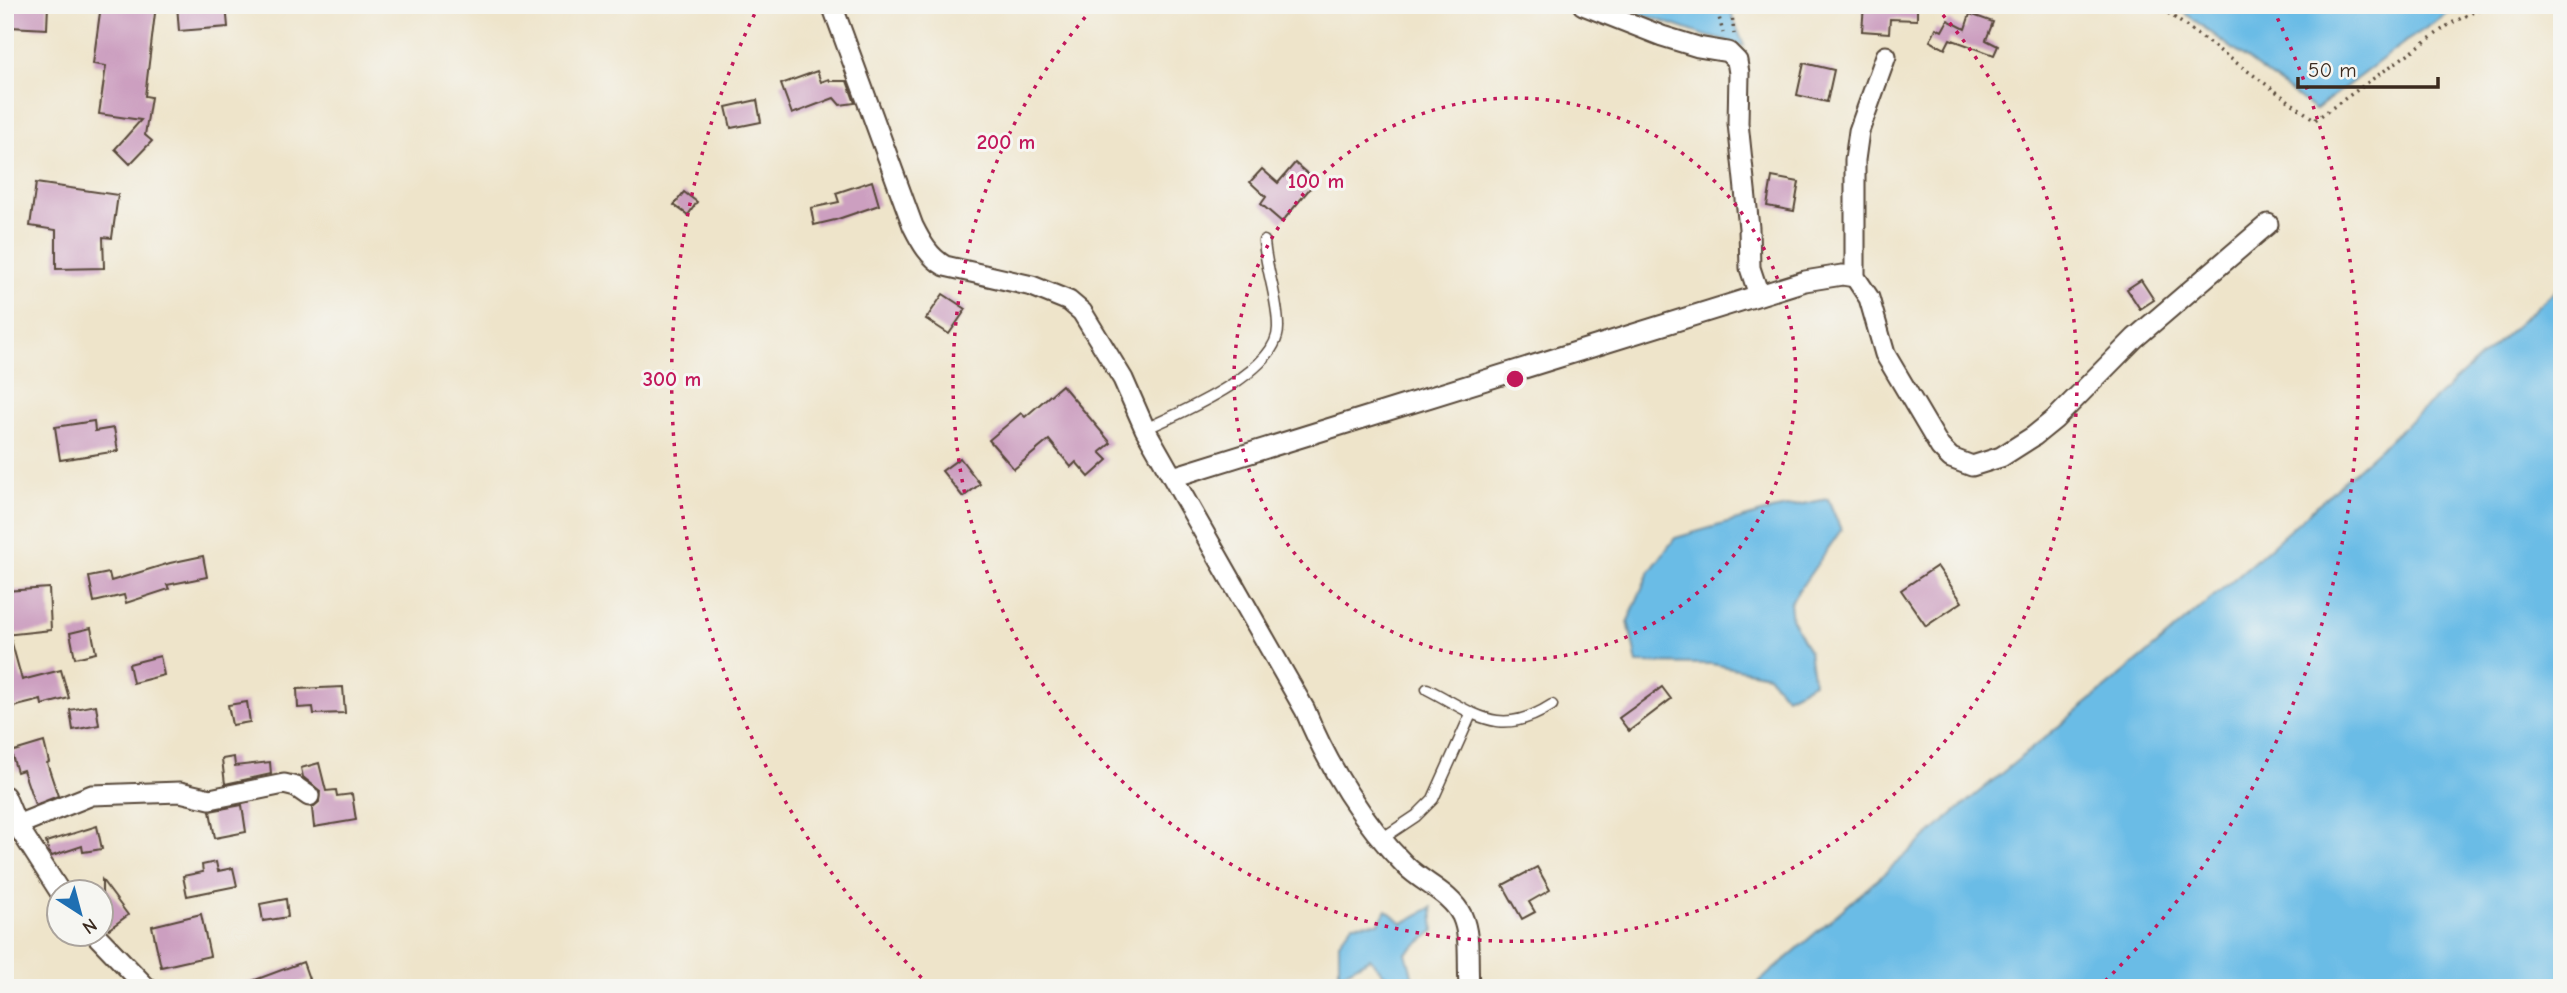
<svg xmlns="http://www.w3.org/2000/svg" width="2567" height="993" viewBox="0 0 2567 993" font-family="'Comic Neue',sans-serif">
<style>
.water{fill:#6abce6;stroke:#527382;stroke-width:2}
.building{fill:#cc9fc0}
.lines{fill:none;stroke-linecap:round;stroke-linejoin:round}
.lane-casing{stroke:#564638;stroke-width:13}
.street-casing{stroke:#564638;stroke-width:23}
.path{stroke:#564638;stroke-width:3.5;stroke-dasharray:2 5;stroke-linecap:butt}
.lane{stroke:#fff;stroke-width:10}
.street{stroke:#fff;stroke-width:19}
.ring{fill:none;stroke:#c2185b;stroke-width:3.5;stroke-dasharray:3.5 7}
.centre{fill:#c2185b;stroke:#f6f6f2;stroke-width:3.5}
.ring-label{font-size:21px;text-anchor:middle;font-weight:bold;fill:#c2185b;stroke:#f6f6f2;stroke-width:6;stroke-linejoin:round;paint-order:stroke}
</style>
<rect width="100%" height="100%" fill="#f6f6f2"/>
<filter id="ink" filterUnits="userSpaceOnUse"><feTurbulence type="fractalNoise" baseFrequency=".0143" numOctaves="2"/><feDisplacementMap in="SourceGraphic" scale="14" xChannelSelector="R" yChannelSelector="G"/><feConvolveMatrix kernelMatrix="1 2 1 2 8 2 1 2 1" color-interpolation-filters="sRGB"/></filter>
<filter id="wash" filterUnits="userSpaceOnUse"><feTurbulence type="fractalNoise" baseFrequency=".00686" numOctaves="4" result="noise"/><feDisplacementMap in="SourceGraphic" scale="28" xChannelSelector="R" yChannelSelector="G"/><feGaussianBlur stdDeviation="1.57" result="paint"/><feColorMatrix in="noise" values="0 0 0 0 0 0 0 0 0 0 0 0 0 0 0 0 0 1.4 0 .05"/><feComposite in="paint" operator="in"/></filter>
<g filter="url(#wash)">
<rect width="100%" height="100%" fill="#eee4ca"/>
<g class="water">
<path d="M 1615,5 L 1728,5 L 1744,46 L 1703,35 Z"/>
<path d="M 2174,5 L 2461,5 L 2405,42 L 2315,110 Z"/>
<path d="M 2562,284 L 2562,988 L 1752,988 L 1968,801 L 2150,651 L 2264,553 Z"/>
<path d="M 1828,499 L 1841,530 L 1790,603 L 1792,620 L 1809,651 L 1814,683 L 1786,697 L 1768,675 L 1712,664 L 1637,663 L 1628,621 L 1648,574 L 1675,538 L 1772,510 Z"/>
<path d="M 1432,907 L 1434,931 L 1406,953 L 1414,982 L 1388,979 L 1370,958 L 1339,975 L 1339,942 L 1353,924 L 1379,923 L 1386,910 L 1403,923 Z"/>
</g>
<g id="blocks">
<g class="building">
<path d="M 12,5 L 48,5 L 47,29 L 10,27 Z"/>
<path d="M 101,5 L 156,5 L 145,96 L 151,97 L 145,135 L 152,141 L 130,164 L 115,149 L 141,120 L 99,114 L 106,66 L 93,64 Z"/>
<path d="M 177,5 L 226,5 L 228,27 L 179,31 Z"/>
<path d="M 1864,5 L 1917,5 L 1917,20 L 1890,19 L 1889,33 L 1862,31 Z"/>
<path d="M 1970,14 L 1993,22 L 1986,40 L 1998,46 L 1994,55 L 1950,39 L 1945,49 L 1930,41 L 1936,28 L 1942,31 L 1948,20 L 1965,29 Z"/>
<path d="M 1804,63 L 1834,70 L 1827,102 L 1797,95 Z"/>
<path d="M 817,71 L 821,82 L 829,79 L 830,81 L 847,81 L 855,103 L 840,105 L 834,98 L 792,114 L 781,84 Z"/>
<path d="M 757,100 L 761,122 L 731,128 L 726,107 Z"/>
<path d="M 1295,163 L 1316,181 L 1282,222 L 1261,204 L 1266,197 L 1250,182 L 1262,169 L 1278,183 Z"/>
<path d="M 1772,177 L 1799,182 L 1794,211 L 1767,206 Z"/>
<path d="M 872,181 L 879,205 L 835,220 L 814,225 L 811,208 L 839,202 L 836,193 Z"/>
<path d="M 36,183 L 118,195 L 112,238 L 103,237 L 104,268 L 56,269 L 56,230 L 30,226 Z"/>
<path d="M 684,192 L 697,202 L 688,215 L 674,205 Z"/>
<path d="M 2141,280 L 2154,300 L 2140,309 L 2127,289 Z"/>
<path d="M 943,294 L 966,309 L 949,334 L 926,319 Z"/>
<path d="M 1062,385 L 1111,443 L 1100,452 L 1108,460 L 1089,477 L 1076,462 L 1071,467 L 1049,440 L 1014,469 L 989,440 L 1021,413 L 1025,417 Z"/>
<path d="M 94,421 L 95,431 L 114,428 L 118,451 L 60,460 L 55,427 Z"/>
<path d="M 960,458 L 980,484 L 963,497 L 942,471 Z"/>
<path d="M 203,556 L 207,577 L 167,585 L 169,589 L 126,603 L 124,595 L 94,602 L 89,577 L 109,573 L 111,581 L 170,563 Z"/>
<path d="M 1937,566 L 1962,602 L 1926,626 L 1901,590 Z"/>
<path d="M 49,588 L 51,630 L 5,635 L 5,591 Z"/>
<path d="M 91,628 L 96,653 L 75,658 L 70,633 Z"/>
<path d="M 10,636 L 22,680 L 61,670 L 69,698 L 42,705 L 41,700 L 5,709 L 5,637 Z"/>
<path d="M 160,656 L 164,675 L 133,683 L 129,664 Z"/>
<path d="M 343,687 L 345,713 L 314,714 L 313,707 L 298,708 L 297,689 Z"/>
<path d="M 1662,687 L 1671,699 L 1629,731 L 1619,718 Z"/>
<path d="M 247,702 L 250,722 L 232,725 L 228,705 Z"/>
<path d="M 96,705 L 99,725 L 73,730 L 70,710 Z"/>
<path d="M 44,742 L 49,762 L 47,763 L 58,796 L 35,805 L 23,770 L 17,772 L 11,752 Z"/>
<path d="M 234,757 L 235,766 L 270,762 L 271,774 L 225,784 L 222,759 Z"/>
<path d="M 319,763 L 326,791 L 336,790 L 337,796 L 352,794 L 356,820 L 314,827 L 312,808 L 319,802 L 320,791 L 303,777 L 301,768 Z"/>
<path d="M 242,805 L 246,832 L 215,838 L 210,811 Z"/>
<path d="M 97,826 L 102,849 L 83,852 L 82,846 L 52,856 L 49,852 L 46,842 Z"/>
<path d="M 216,862 L 218,871 L 233,868 L 237,886 L 187,896 L 183,876 L 203,872 L 202,865 Z"/>
<path d="M 1537,867 L 1550,890 L 1529,902 L 1535,912 L 1522,919 L 1503,885 Z"/>
<path d="M 102,880 L 128,915 L 109,929 L 102,919 Z"/>
<path d="M 286,899 L 288,917 L 263,921 L 260,904 Z"/>
<path d="M 201,914 L 210,956 L 161,967 L 152,926 Z"/>
<path d="M 303,962 L 309,979 L 286,988 L 239,988 L 239,986 Z"/>
</g>
</g>
</g>
<g filter="url(#ink)">
<use href="#blocks" fill-opacity="0" stroke="#564638" stroke-width="2"/>
<g class="lines">
<g class="lane-casing">
<g id="lane">
<path d="M 1145,429 C 1180,413 1279,372 1278,327 C 1278,298 1266,270 1264,241"/>
<path d="M 1427,689 C 1476,714 1499,739 1552,705"/>
<path d="M 1383,838 L 1416,816 L 1433,799 L 1471,714"/>
</g>
</g>
<g class="street-casing">
<g id="street">
<path d="M 832,5 L 913,226 C 921,242 929,257 945,266 L 1032,286 L 1069,301 L 1082,312 L 1123,379 L 1145,429 L 1305,710 C 1328,766 1363,823 1406,866 C 1423,883 1451,893 1462,916 C 1471,936 1467,962 1469,984"/>
<path d="M 1583,5 L 1662,36 L 1698,47 L 1728,52 L 1737,61 L 1739,73 L 1738,123 L 1749,228 L 1750,268 L 1759,295"/>
<path d="M 1886,56 L 1859,131 L 1855,160 L 1855,277 L 1869,298 L 1885,354 L 1940,447 L 1951,458 L 1972,466 L 2001,457 L 2034,436 L 2055,419 L 2135,338 L 2268,224"/>
<path d="M 1173,477 L 1805,281 L 1842,275 L 1855,277"/>
<path d="M 5,796 L 17,825 L 60,892"/>
<path d="M 17,825 L 92,795 L 180,792 L 210,799 L 284,784 L 296,787 L 309,796"/>
<path d="M 95,934 L 147,988"/>
</g>
</g>
<g class="path">
<path d="M 1716,5 L 1723,33"/>
<path d="M 1731,5 L 1734,34"/>
<path d="M 2157,5 L 2315,120 L 2450,24 L 2487,5"/>
</g>
<use href="#lane" class="lane"/>
<use href="#street" class="street"/>
</g>
</g>
<g class="ring">
<circle cx="1515" cy="379" r="281"/>
<path d="M1936 7A562 562 0 1 1 1094 7"/>
<path d="M929 985A843 843 0 0 1 757 9M2273 9A843 843 0 0 1 2101 985"/>
</g>
<circle cx="1515" cy="379" r="10" class="centre"/>
<g class="ring-label">
<text x="1006" y="149">200 m</text>
<text x="1316" y="188">100 m</text>
<text x="672" y="386">300 m</text>
</g>
<rect width="2567" height="993" fill="none" stroke="#f6f6f2" stroke-width="28"/>
<g transform="translate(80 913) rotate(144)"><circle r="33" fill="#f6f6f2" stroke="#aba49d" stroke-width="2"/>
<path d="M0-5L12 26L0 18L-12 26Z" fill="#1f6fb2"/>
<text y="-10" font-size="19" font-weight="bold" text-anchor="middle" fill="#3b2a1e">N</text>
</g>
<path d="M2298 77v10h140v-10" fill="none" stroke="#3b2a1e" stroke-width="3.5"/>
<text x="2308" y="77" font-size="21" fill="#3b2a1e" stroke="#f6f6f2" stroke-width="5" paint-order="stroke">50 m</text>
</svg>
